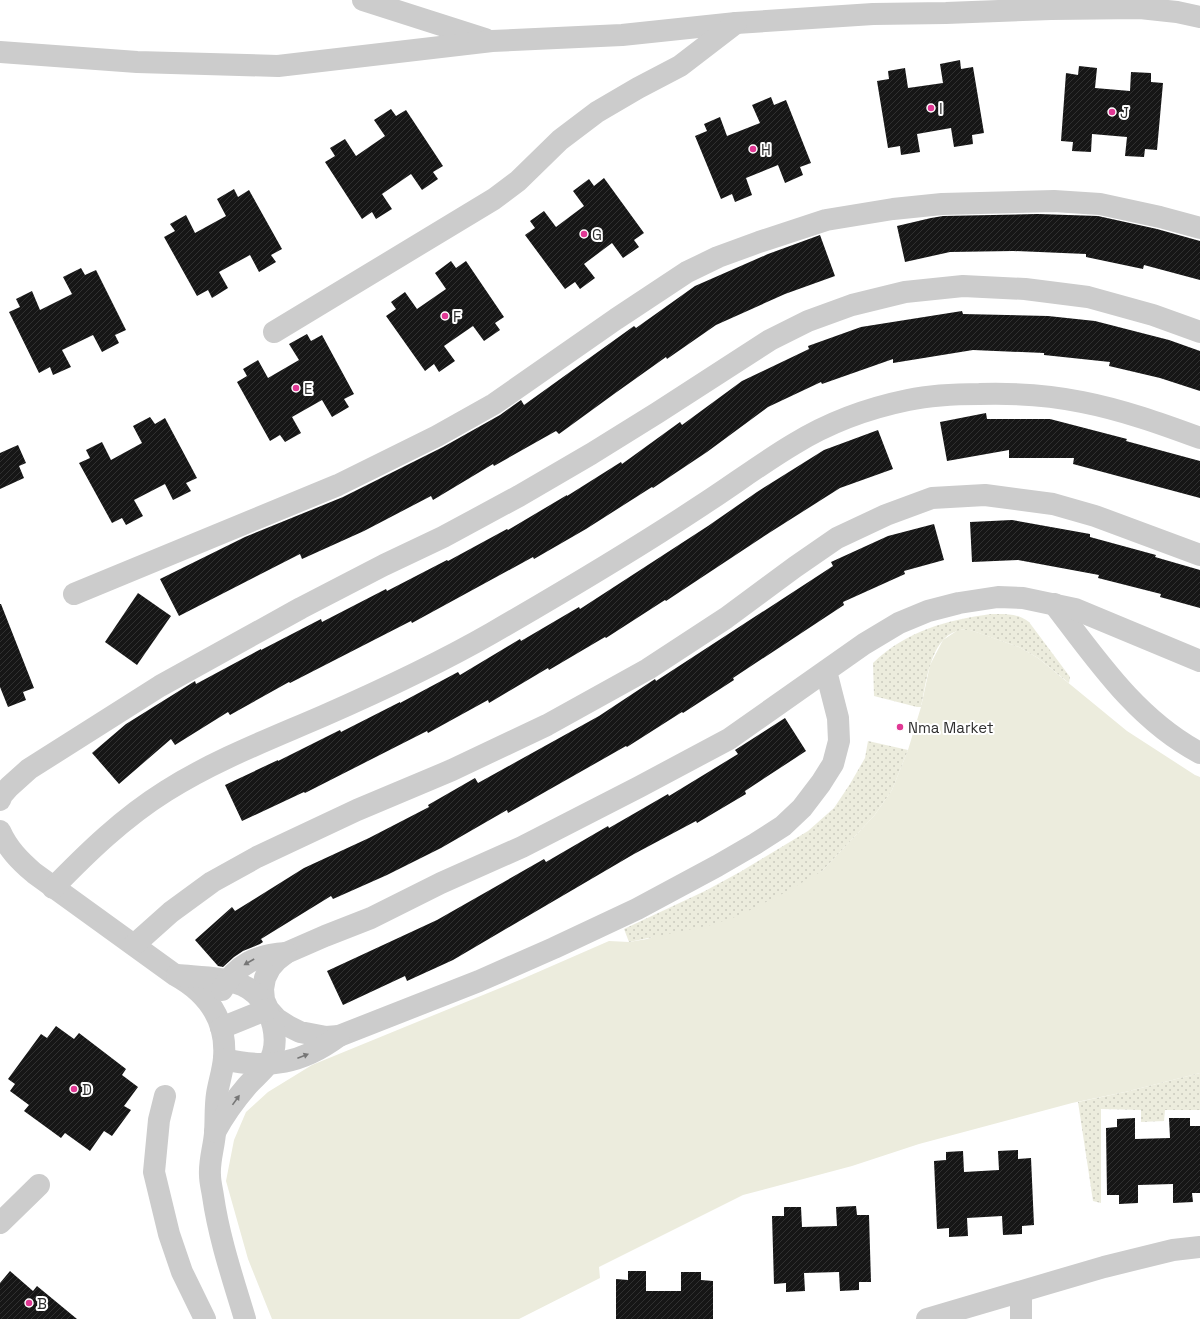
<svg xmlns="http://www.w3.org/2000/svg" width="1200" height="1319" viewBox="0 0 1200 1319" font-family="'Space Grotesk',sans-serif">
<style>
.grass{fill:#ececdd}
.park{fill:url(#park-dots)}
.building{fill:url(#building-hatch)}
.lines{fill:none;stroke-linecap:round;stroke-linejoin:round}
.minor{stroke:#ccc;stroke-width:22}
.oneway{fill:#767676}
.poi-dot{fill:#e03894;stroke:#fff;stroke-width:1.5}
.labels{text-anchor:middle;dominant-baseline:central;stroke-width:4;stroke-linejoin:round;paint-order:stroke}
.poi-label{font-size:15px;fill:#2f2f2f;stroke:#fff;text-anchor:start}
</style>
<defs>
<pattern id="park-dots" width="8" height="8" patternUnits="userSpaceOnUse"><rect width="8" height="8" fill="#ececdd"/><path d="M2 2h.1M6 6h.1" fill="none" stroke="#cbcbbe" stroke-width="1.8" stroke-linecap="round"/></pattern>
<pattern id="building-hatch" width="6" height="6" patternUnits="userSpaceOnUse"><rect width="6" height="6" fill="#161616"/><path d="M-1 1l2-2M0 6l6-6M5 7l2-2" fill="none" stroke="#303030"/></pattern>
</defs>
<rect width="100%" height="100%" fill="#fff"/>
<path class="grass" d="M 958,630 L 970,630 L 982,634 L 1019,647 L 1038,658 L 1127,731 L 1195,775 L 1200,777 L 1200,1073 L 1125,1092 L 1072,1103 L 919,1144 L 852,1166 L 743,1195 L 599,1267 L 600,1278 L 519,1319 L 272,1319 L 248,1259 L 226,1181 L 234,1140 L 246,1112 L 268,1092 L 312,1065 L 522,979 L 609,941 L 629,942 L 647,939 L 822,871 L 874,816 L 892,790 L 908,750 L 921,707 L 930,665 L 943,640 Z"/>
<g class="park">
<path d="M 991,614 C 1006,614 1017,613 1029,622 L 1070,677 L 1069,683 L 1038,658 L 1019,647 L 970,630 C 966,630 961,629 957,631 C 930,639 926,684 921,707 L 917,707 L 874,696 L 873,663 C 906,631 947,620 991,614 Z"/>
<path d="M 868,741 L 908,750 L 892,790 L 874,816 L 822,871 L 784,893 L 738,916 L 711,925 L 629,942 L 624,929 L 705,891 L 740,872 L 808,831 L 834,808 L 850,784 L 865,758 Z"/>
<path d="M 1200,1073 L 1200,1110 L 1165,1110 L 1164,1121 L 1141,1122 L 1141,1110 L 1101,1109 L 1101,1203 L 1093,1201 L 1078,1102 L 1125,1092 Z"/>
</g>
<g class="building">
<path d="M 960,60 L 961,69 L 973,67 L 984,133 L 972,135 L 973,144 L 954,147 L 951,128 L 917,134 L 920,152 L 901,155 L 900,146 L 888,148 L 877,81 L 889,79 L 888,71 L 905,68 L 908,88 L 943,83 L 940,64 Z"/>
<path d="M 1079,66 L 1097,68 L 1095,88 L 1130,91 L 1131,72 L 1151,73 L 1151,82 L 1163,83 L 1157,150 L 1145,149 L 1144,157 L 1125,156 L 1127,137 L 1092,134 L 1091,152 L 1072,151 L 1073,142 L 1061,141 L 1066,73 L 1078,75 Z"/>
<path d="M 771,97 L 774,105 L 786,100 L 811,163 L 800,167 L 803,175 L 785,183 L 778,165 L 746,178 L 752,195 L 735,202 L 732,194 L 721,199 L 695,136 L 707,131 L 704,124 L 720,117 L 727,136 L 760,123 L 752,105 Z"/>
<path d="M 391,109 L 396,116 L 406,110 L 443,166 L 433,172 L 438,179 L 422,190 L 411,174 L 382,194 L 392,209 L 376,219 L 372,212 L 362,219 L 325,162 L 335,156 L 330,148 L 345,139 L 356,156 L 385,136 L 374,120 Z"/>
<path d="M 604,178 L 644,233 L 634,240 L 639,247 L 623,258 L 612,243 L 584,264 L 595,278 L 580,289 L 575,282 L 565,289 L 525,235 L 535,228 L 530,221 L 544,211 L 556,227 L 584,206 L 573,191 L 589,179 L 594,186 Z"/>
<path d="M 234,189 L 238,197 L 249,190 L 282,249 L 271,255 L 276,262 L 259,272 L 250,255 L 219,272 L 228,288 L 212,298 L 208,290 L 197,296 L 164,237 L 175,231 L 170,224 L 186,215 L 195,233 L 226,216 L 217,199 Z"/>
<path d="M 1038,214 L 1098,216 L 1157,229 L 1200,241 L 1200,280 L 1144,265 L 1143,269 L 1086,257 L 1086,254 L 1013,251 L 950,252 L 905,262 L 897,226 L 931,218 L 943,216 Z"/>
<path d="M 820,235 L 835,276 L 785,294 L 716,325 L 667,359 L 666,357 L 614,394 L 559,434 L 556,431 L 494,466 L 493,464 L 433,500 L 431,496 L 364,531 L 302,559 L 300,554 L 179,616 L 160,579 L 245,537 L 343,497 L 443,447 L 500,415 L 521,400 L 524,405 L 634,326 L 636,328 L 695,286 L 768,254 Z"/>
<path d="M 451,261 L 456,268 L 466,261 L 504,317 L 495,323 L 500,330 L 484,341 L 473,326 L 444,346 L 455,361 L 439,372 L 434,364 L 425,371 L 386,316 L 396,309 L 391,302 L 405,292 L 417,309 L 446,289 L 435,273 Z"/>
<path d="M 81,268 L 85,275 L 96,270 L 126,330 L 115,335 L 119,343 L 102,352 L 93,335 L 62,350 L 71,367 L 53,375 L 50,367 L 39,373 L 9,312 L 20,307 L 16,299 L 32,291 L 40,310 L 72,294 L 63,277 Z"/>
<path d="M 962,311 L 963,314 L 1048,316 L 1095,321 L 1169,340 L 1200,351 L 1200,391 L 1160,378 L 1109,366 L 1110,362 L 1044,355 L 1044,353 L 973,350 L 893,363 L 893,359 L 822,384 L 821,382 L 768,407 L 707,452 L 653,488 L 652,487 L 586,529 L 534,559 L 533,557 L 412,623 L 411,621 L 290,683 L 289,682 L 230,715 L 228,712 L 175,745 L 171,739 L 119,784 L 92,753 L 126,724 L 195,681 L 196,684 L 261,649 L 261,650 L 321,619 L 322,622 L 386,589 L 387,591 L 447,560 L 448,561 L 507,529 L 508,530 L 567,495 L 567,496 L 621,462 L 622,464 L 680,422 L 682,425 L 742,381 L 809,349 L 808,346 L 861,327 Z"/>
<path d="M 307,334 L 311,341 L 322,335 L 354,394 L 344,399 L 349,407 L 332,417 L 322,400 L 292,417 L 301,433 L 285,442 L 280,435 L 270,441 L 237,382 L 247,376 L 243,369 L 258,360 L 268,378 L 299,360 L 289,344 Z"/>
<path d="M 986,413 L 987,419 L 1050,419 L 1127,439 L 1126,441 L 1200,461 L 1200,498 L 1073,464 L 1074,458 L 1009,458 L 1009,450 L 947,461 L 940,422 Z"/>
<path d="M 150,417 L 155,424 L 165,418 L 197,478 L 186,483 L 191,491 L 173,500 L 165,484 L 134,500 L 143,516 L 126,525 L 122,518 L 112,523 L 79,463 L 90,458 L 86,450 L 102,442 L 111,460 L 142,443 L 133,426 Z"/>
<path d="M 878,430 L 893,469 L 840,488 L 769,533 L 666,601 L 665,600 L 606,638 L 605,637 L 549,670 L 548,668 L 489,703 L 488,700 L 428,733 L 427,731 L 305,793 L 304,792 L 242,821 L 225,785 L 278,760 L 278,761 L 340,730 L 341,732 L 400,702 L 400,703 L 458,672 L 460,675 L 520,639 L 521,641 L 579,607 L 580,609 L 708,526 L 757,492 L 824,450 Z"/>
<path d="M 18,445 L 26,463 L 19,466 L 24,478 L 0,489 L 0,453 Z"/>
<path d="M 1012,520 L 1090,534 L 1090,537 L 1156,555 L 1155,557 L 1200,570 L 1200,608 L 1160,597 L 1161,594 L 1098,578 L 1099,575 L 1018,560 L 972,562 L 970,522 Z"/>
<path d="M 934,524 L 944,560 L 904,571 L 905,574 L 843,602 L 844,605 L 733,678 L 734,680 L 683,713 L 682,712 L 627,747 L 626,746 L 508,813 L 507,810 L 441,848 L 387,875 L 333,899 L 331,896 L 261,939 L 263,942 L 260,944 L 243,951 L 234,957 L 223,967 L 218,966 L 195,940 L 232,907 L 235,911 L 304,868 L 369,838 L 429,807 L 428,805 L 475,778 L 478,783 L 599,716 L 655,679 L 656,681 L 833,566 L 831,562 L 888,536 Z"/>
<path d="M 138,593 L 171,616 L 137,665 L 105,642 Z"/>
<path d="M 0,604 L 1,604 L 34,688 L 23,692 L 26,700 L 8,707 L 0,687 Z"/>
<path d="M 785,718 L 806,751 L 745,791 L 746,794 L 697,823 L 696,821 L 634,854 L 453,960 L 407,981 L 405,976 L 343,1005 L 327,971 L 437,920 L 544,859 L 546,862 L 608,826 L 609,828 L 668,794 L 669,796 L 738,754 L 735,750 Z"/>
<path d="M 56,1026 L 74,1039 L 79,1033 L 126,1069 L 122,1075 L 138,1087 L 124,1106 L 131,1110 L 112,1136 L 104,1131 L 90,1151 L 65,1133 L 61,1138 L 24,1111 L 29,1105 L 10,1091 L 15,1084 L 8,1079 L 41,1034 L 47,1038 Z"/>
<path d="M 1135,1118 L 1135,1139 L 1170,1138 L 1169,1118 L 1190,1118 L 1190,1126 L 1200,1126 L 1200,1193 L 1192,1193 L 1193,1202 L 1173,1203 L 1173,1184 L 1138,1185 L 1138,1203 L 1119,1204 L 1119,1195 L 1107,1195 L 1106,1128 L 1117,1127 L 1117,1119 Z"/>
<path d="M 1018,1150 L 1018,1159 L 1031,1158 L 1034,1225 L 1022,1226 L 1022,1234 L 1003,1235 L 1002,1216 L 967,1218 L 968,1236 L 949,1237 L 949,1228 L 937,1229 L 934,1161 L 946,1160 L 946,1152 L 963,1151 L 964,1172 L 999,1170 L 998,1151 Z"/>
<path d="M 856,1206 L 857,1215 L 869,1215 L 871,1282 L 859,1282 L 859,1290 L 840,1291 L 839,1272 L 804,1273 L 805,1291 L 786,1292 L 786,1283 L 774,1284 L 772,1216 L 784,1216 L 784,1207 L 801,1207 L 802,1227 L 837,1226 L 836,1207 Z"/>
<path d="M 10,1271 L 33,1291 L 37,1286 L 77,1319 L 0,1319 L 0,1283 Z"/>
<path d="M 628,1271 L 646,1271 L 646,1291 L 681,1291 L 681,1272 L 701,1272 L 701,1280 L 713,1281 L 713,1319 L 616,1319 L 616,1279 L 628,1280 Z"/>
</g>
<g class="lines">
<g class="minor">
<path d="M 363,0 L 485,39"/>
<path d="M 0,52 L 137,62 L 278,66 L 492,41 L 622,35 L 736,23 L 873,14 L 946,13 L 1051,9 L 1140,8 L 1177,12 L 1200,17"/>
<path d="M 274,332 L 494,199 L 518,181 L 560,140 L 597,112 L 638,88 L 680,66 L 736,23"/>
<path d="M 74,594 L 338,485 L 437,436 L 494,404 L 616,319 L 687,272 L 718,257 L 759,242 L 826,220 L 893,209 L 942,204 L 1054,201 L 1100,204 L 1160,217 L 1200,228"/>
<path d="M 1054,604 C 1096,659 1137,720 1200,753"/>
<path d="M 826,671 L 838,718 L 839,741 L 833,764 L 821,783 L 802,808 L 783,826 L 755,844 L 717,866 L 637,909 L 554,948 L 479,981 L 339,1036 L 326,1037 L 300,1032 L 288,1026 L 277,1019 L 268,1009 L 264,1000 L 263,989 L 265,978 L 270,968 L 277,960 L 286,953 L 325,936 L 371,918 L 441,883 L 522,847 L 639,787 L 729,739 L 864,644 L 899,623 L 928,611 L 959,603 L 998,597 L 1023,598 L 1075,609 L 1200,661"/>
<path d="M 0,800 L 2,795 L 9,787 L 29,769 L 160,686 L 301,608 L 384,565 L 443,537 L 519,496 L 591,454 L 657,413 L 770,340 L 808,321 L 852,305 L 905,292 L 963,286 L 1025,289 L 1088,297 L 1153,315 L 1200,332"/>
<path d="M 0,831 C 8,849 20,861 34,873 L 175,975 C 208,993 227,1020 224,1058 C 223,1070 219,1082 217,1094 C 215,1107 216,1120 215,1133 C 214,1147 209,1161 210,1175 C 210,1182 212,1189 213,1196 C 219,1238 233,1279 245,1319"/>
<path d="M 53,888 C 88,852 123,818 166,791 C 215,760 270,739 323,716 C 380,691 438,664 492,633 C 563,592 634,550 702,505 C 733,485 762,463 794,444 C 828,423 869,408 908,400 C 932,395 956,394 979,394 C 1014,393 1049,395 1082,402 C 1123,410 1162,424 1200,438"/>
<path d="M 134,945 L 171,912 L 212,882 L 257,857 L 357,810 L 452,770 L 547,725 L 648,669 L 726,618 L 795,567 L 837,538 L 886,515 L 932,498 L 985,495 L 1053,504 L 1095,516 L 1200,555"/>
<path d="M 177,975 C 219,979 261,975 273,1026 C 276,1039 275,1053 268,1064 C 262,1072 253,1079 247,1086 C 235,1100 224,1115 215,1132"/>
<path d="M 222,990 C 236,964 257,955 286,953"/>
<path d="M 221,1028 L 268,1009"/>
<path d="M 224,1059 C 268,1070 303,1063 339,1036"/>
<path d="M 165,1096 L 159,1120 L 154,1172 L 169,1234 L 182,1272 L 205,1319"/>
<path d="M 0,1223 L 39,1185"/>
<path d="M 927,1319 L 1104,1267 L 1173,1250 L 1200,1247"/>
<path d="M 1021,1319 L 1021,1292"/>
</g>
</g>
<defs><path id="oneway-solid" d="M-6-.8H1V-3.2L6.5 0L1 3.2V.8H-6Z"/></defs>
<g class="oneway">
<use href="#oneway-solid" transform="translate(249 962) rotate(150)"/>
<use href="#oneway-solid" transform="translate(303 1056) rotate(-21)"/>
<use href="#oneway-solid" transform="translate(236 1100) rotate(-54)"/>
</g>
<g class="poi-dot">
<circle cx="931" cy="108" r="4"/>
<circle cx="1112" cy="112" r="4"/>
<circle cx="753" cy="149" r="4"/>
<circle cx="584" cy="234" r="4"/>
<circle cx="445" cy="316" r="4"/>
<circle cx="296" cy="388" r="4"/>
<circle cx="900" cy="727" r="4"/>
<circle cx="74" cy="1089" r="4"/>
<circle cx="29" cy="1303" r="4"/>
</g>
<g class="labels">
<g class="poi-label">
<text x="939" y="108">I</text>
<text x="1120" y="112">J</text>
<text x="761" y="149">H</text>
<text x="592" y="234">G</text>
<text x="453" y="316">F</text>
<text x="304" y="388">E</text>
<text x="908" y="727">Nma Market</text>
<text x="82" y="1089">D</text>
<text x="37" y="1303">B</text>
</g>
</g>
</svg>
